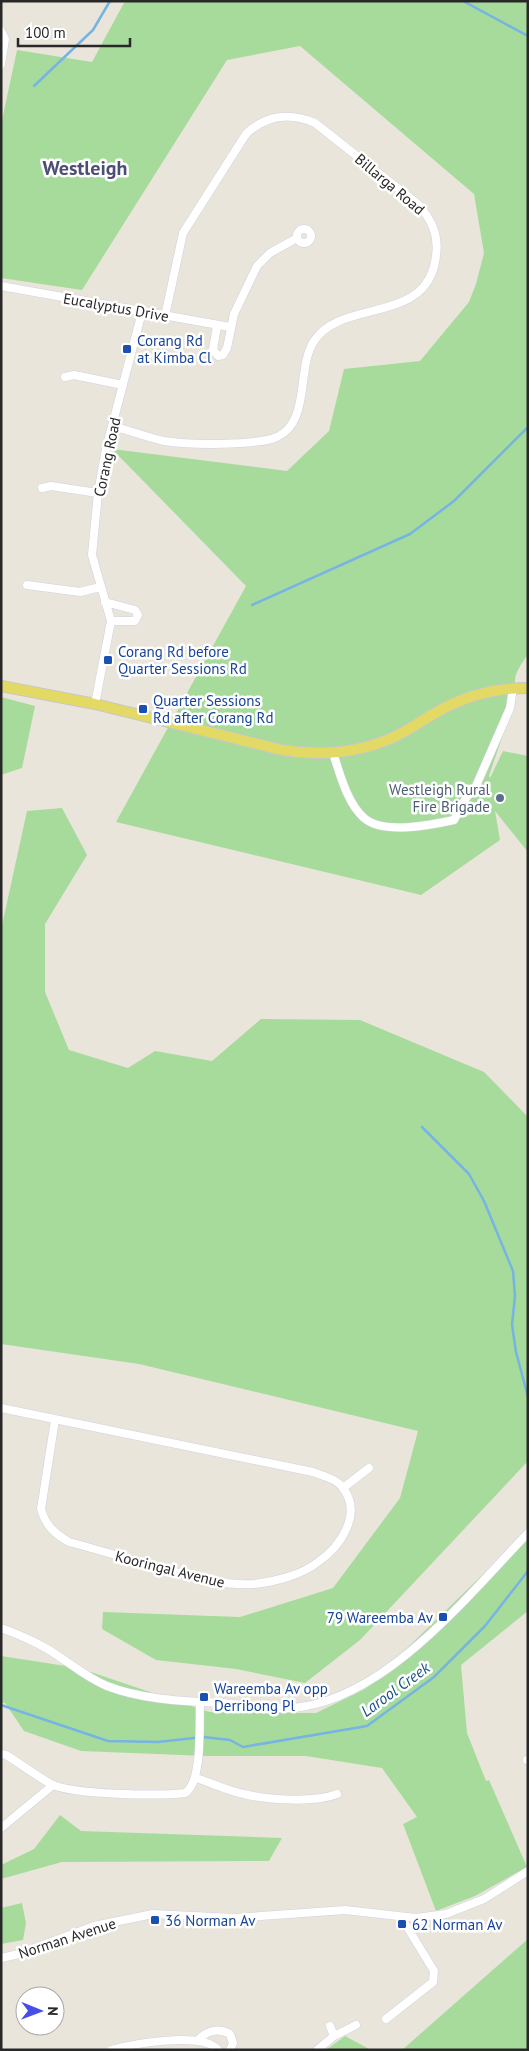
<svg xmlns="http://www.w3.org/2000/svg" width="529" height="2051" viewBox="0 0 529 2051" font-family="'PT Sans',sans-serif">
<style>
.green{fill:#a7db9c}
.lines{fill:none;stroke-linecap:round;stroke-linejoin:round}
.stream{stroke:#76b4e3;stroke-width:2.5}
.minor-casing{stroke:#d0d1e0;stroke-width:9}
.major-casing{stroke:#c7c7c7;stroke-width:12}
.minor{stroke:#fff;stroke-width:8}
.major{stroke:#e3da66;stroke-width:10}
.transit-dot{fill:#1a4fb4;stroke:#fff;stroke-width:2}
.service-dot{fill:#5c6f8a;stroke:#fff;stroke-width:2}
.labels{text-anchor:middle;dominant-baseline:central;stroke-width:5;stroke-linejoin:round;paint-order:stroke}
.street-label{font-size:15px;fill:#282828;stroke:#fff}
.transit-label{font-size:15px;fill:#164399;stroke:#fff;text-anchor:start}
.service-label{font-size:15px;fill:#4e5e75;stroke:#fff;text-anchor:end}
.water-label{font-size:16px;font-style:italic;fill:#19518b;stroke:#fff}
.district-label{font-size:20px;font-weight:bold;fill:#4d4e74;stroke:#fff}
</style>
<rect width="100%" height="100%" fill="#e9e5db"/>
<g class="green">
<path d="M 125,1 L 528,1 L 528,654 C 519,668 511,676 517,693 L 489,776 L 490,778 L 503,751 L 528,756 L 528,852 L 495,811 L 500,840 L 421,895 L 116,822 L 246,586 L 112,449 L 287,471 L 329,431 L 344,369 L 420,361 L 469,302 L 476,284 L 484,253 L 474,194 L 300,46 L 227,60 L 82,290 L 1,278 L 1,125 L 17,50 L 92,62 Z"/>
<path d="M 1,697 L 35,706 L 22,768 L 1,775 Z"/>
<path d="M 62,808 L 87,855 L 45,924 L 45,992 L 69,1050 L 128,1068 L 155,1051 L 212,1061 L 261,1019 L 360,1020 L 484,1072 L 528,1117 L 528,1461 L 360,1640 L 305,1683 L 236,1669 L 156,1660 L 102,1629 L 103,1612 L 240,1617 L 333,1588 L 400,1498 L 418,1431 L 139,1364 L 1,1344 L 1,930 L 27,811 Z"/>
<path d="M 528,1541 L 528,1611 L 461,1665 L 467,1733 L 486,1781 L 489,1780 L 527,1867 L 475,1896 L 436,1911 L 403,1824 L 417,1817 L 382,1768 L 306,1756 L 207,1756 L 81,1751 L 24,1731 L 5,1703 L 1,1703 L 1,1656 L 79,1668 L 209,1712 L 316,1713 L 365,1689 L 507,1551 Z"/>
<path d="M 60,1815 L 81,1831 L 282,1838 L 269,1861 L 62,1862 L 1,1879 L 1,1865 L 34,1849 Z"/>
<path d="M 22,1903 L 26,1923 L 23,1940 L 1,1944 L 1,1908 Z"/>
<path d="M 528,1939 L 528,2050 L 402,2050 Z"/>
<path d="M 345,2036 L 371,2050 L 326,2050 Z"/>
</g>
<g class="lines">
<g class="stream">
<path d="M 463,1 L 528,36"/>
<path d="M 34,86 L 93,30 L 110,1"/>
<path d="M 252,605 L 410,534 L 454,501 L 528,427"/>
<path d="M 422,1127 L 469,1174 L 484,1201 L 513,1271 L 515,1296 L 512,1325 L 516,1352 L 528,1397"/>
<path d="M 1,1705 L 108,1741 L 158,1742 L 203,1737 L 230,1740 L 243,1747 L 367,1726 L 434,1677 L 485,1626 L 528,1571"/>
</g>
<g class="minor-casing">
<g id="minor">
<path d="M 1,31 L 5,39 L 1,64"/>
<circle cx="304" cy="236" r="7"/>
<path d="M 1,286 L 230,327"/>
<path d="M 217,326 L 213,350 L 218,356 L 223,355 L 227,348 L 234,314 L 257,266 L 270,253 L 297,238"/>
<path d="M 65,377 L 74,375 L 123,385"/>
<path d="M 113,426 C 130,431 147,437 164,441 C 188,445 256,446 277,437 C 311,421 296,369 314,341 C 343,297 428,326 436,256 C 439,235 432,221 419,205 L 315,123 C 290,112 266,115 246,134 L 183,233 L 165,316"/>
<path d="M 42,488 L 51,486 L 98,493"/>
<path d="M 27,585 L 80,592 L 100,587"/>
<path d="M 105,602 L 135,610 L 138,615 L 135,621 L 111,621"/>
<path d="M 95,704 L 111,621 L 92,555 L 98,493 L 106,449 L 142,312"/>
<path d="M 333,753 C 340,774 347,803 364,818 C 384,835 431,825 454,820 L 466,798 L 476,786 L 510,708 L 513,688"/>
<path d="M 1,1408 L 313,1472 C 323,1476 337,1479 343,1488 C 363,1514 340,1547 318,1562 C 302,1575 274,1582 254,1584 C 220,1586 190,1576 157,1567 C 128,1559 99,1550 69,1542 C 55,1534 45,1525 41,1509 L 55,1420"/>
<path d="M 343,1488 L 369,1468"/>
<path d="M 1,1628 C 18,1634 34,1641 49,1650 C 69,1662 85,1677 107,1686 C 143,1700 184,1701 222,1703 C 247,1705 276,1711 301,1707 C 390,1694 468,1595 528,1533"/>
<path d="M 1,1754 L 6,1755 C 21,1764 36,1776 51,1784 C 72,1795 160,1796 185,1793 C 203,1782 199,1723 200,1702"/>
<path d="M 527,1760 L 528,1760"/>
<path d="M 196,1778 C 212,1783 228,1791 244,1794 C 268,1800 314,1803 337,1794"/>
<path d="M 1,1828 L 53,1785"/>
<path d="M 1,1958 L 19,1954 L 94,1926 L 153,1914 L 234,1918 L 345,1910 L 416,1918 L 446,1914 L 484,1899 L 528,1871"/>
<path d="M 386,2019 L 433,1982 L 434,1971 L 401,1917"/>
<path d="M 330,2026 L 334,2036"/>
<path d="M 199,2039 C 208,2030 219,2028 230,2034 L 233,2043 L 230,2050"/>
<path d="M 111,2050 C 132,2044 203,2031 218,2050"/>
<path d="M 317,2050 L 334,2036 L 356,2025"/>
</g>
</g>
<g class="major-casing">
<path id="major" d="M 1,686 L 95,704 L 282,750 C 320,756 359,753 394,737 C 409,730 422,720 437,712 C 465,696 495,688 528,688"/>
</g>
<use href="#minor" class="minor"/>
<use href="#major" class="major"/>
</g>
<g class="transit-dot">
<rect x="122" y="344" width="10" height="10" rx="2.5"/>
<rect x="103" y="655" width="10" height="10" rx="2.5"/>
<rect x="138" y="704" width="10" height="10" rx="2.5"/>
<rect x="438" y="1612" width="10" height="10" rx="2.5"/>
<rect x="199" y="1692" width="10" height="10" rx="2.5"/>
<rect x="150" y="1915" width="10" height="10" rx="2.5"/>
<rect x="397" y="1919" width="10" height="10" rx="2.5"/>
</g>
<circle class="service-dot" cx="500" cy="798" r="5"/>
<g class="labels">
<g class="street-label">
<text transform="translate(390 184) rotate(40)">Billarga Road</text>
<text transform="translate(116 307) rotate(10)">Eucalyptus Drive</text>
<text transform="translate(107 457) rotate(-78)">Corang Road</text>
<text transform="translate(170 1569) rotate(14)">Kooringal Avenue</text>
<text transform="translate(67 1938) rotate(-18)">Norman Avenue</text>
</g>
<g class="transit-label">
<text x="137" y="340">Corang Rd<tspan x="137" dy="17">at Kimba Cl</tspan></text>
<text x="118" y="651">Corang Rd before<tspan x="118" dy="17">Quarter Sessions Rd</tspan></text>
<text x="153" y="700">Quarter Sessions<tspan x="153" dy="17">Rd after Corang Rd</tspan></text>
<text x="433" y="1617" text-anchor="end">79 Wareemba Av</text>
<text x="214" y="1688">Wareemba Av opp<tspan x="214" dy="17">Derribong Pl</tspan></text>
<text x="165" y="1920">36 Norman Av</text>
<text x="412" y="1924">62 Norman Av</text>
</g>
<g class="service-label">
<text x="490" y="789">Westleigh Rural<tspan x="490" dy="17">Fire Brigade</tspan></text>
</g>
<g class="water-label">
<text transform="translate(395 1689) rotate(-36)">Larool Creek</text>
</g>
<g class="district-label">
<text x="85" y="168">Westleigh</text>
</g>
</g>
<rect width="529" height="2051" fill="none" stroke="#282828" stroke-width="5"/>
<g transform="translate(40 2011) rotate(91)"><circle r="24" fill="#ffffff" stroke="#a9a9a9"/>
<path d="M0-4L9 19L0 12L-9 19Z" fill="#484ce9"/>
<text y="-8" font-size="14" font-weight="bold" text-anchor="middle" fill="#282828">N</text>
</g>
<path d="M18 38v8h112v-8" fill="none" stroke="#282828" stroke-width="2.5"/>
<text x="25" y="38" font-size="15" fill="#282828" stroke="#ffffff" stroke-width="4" paint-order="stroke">100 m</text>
</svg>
